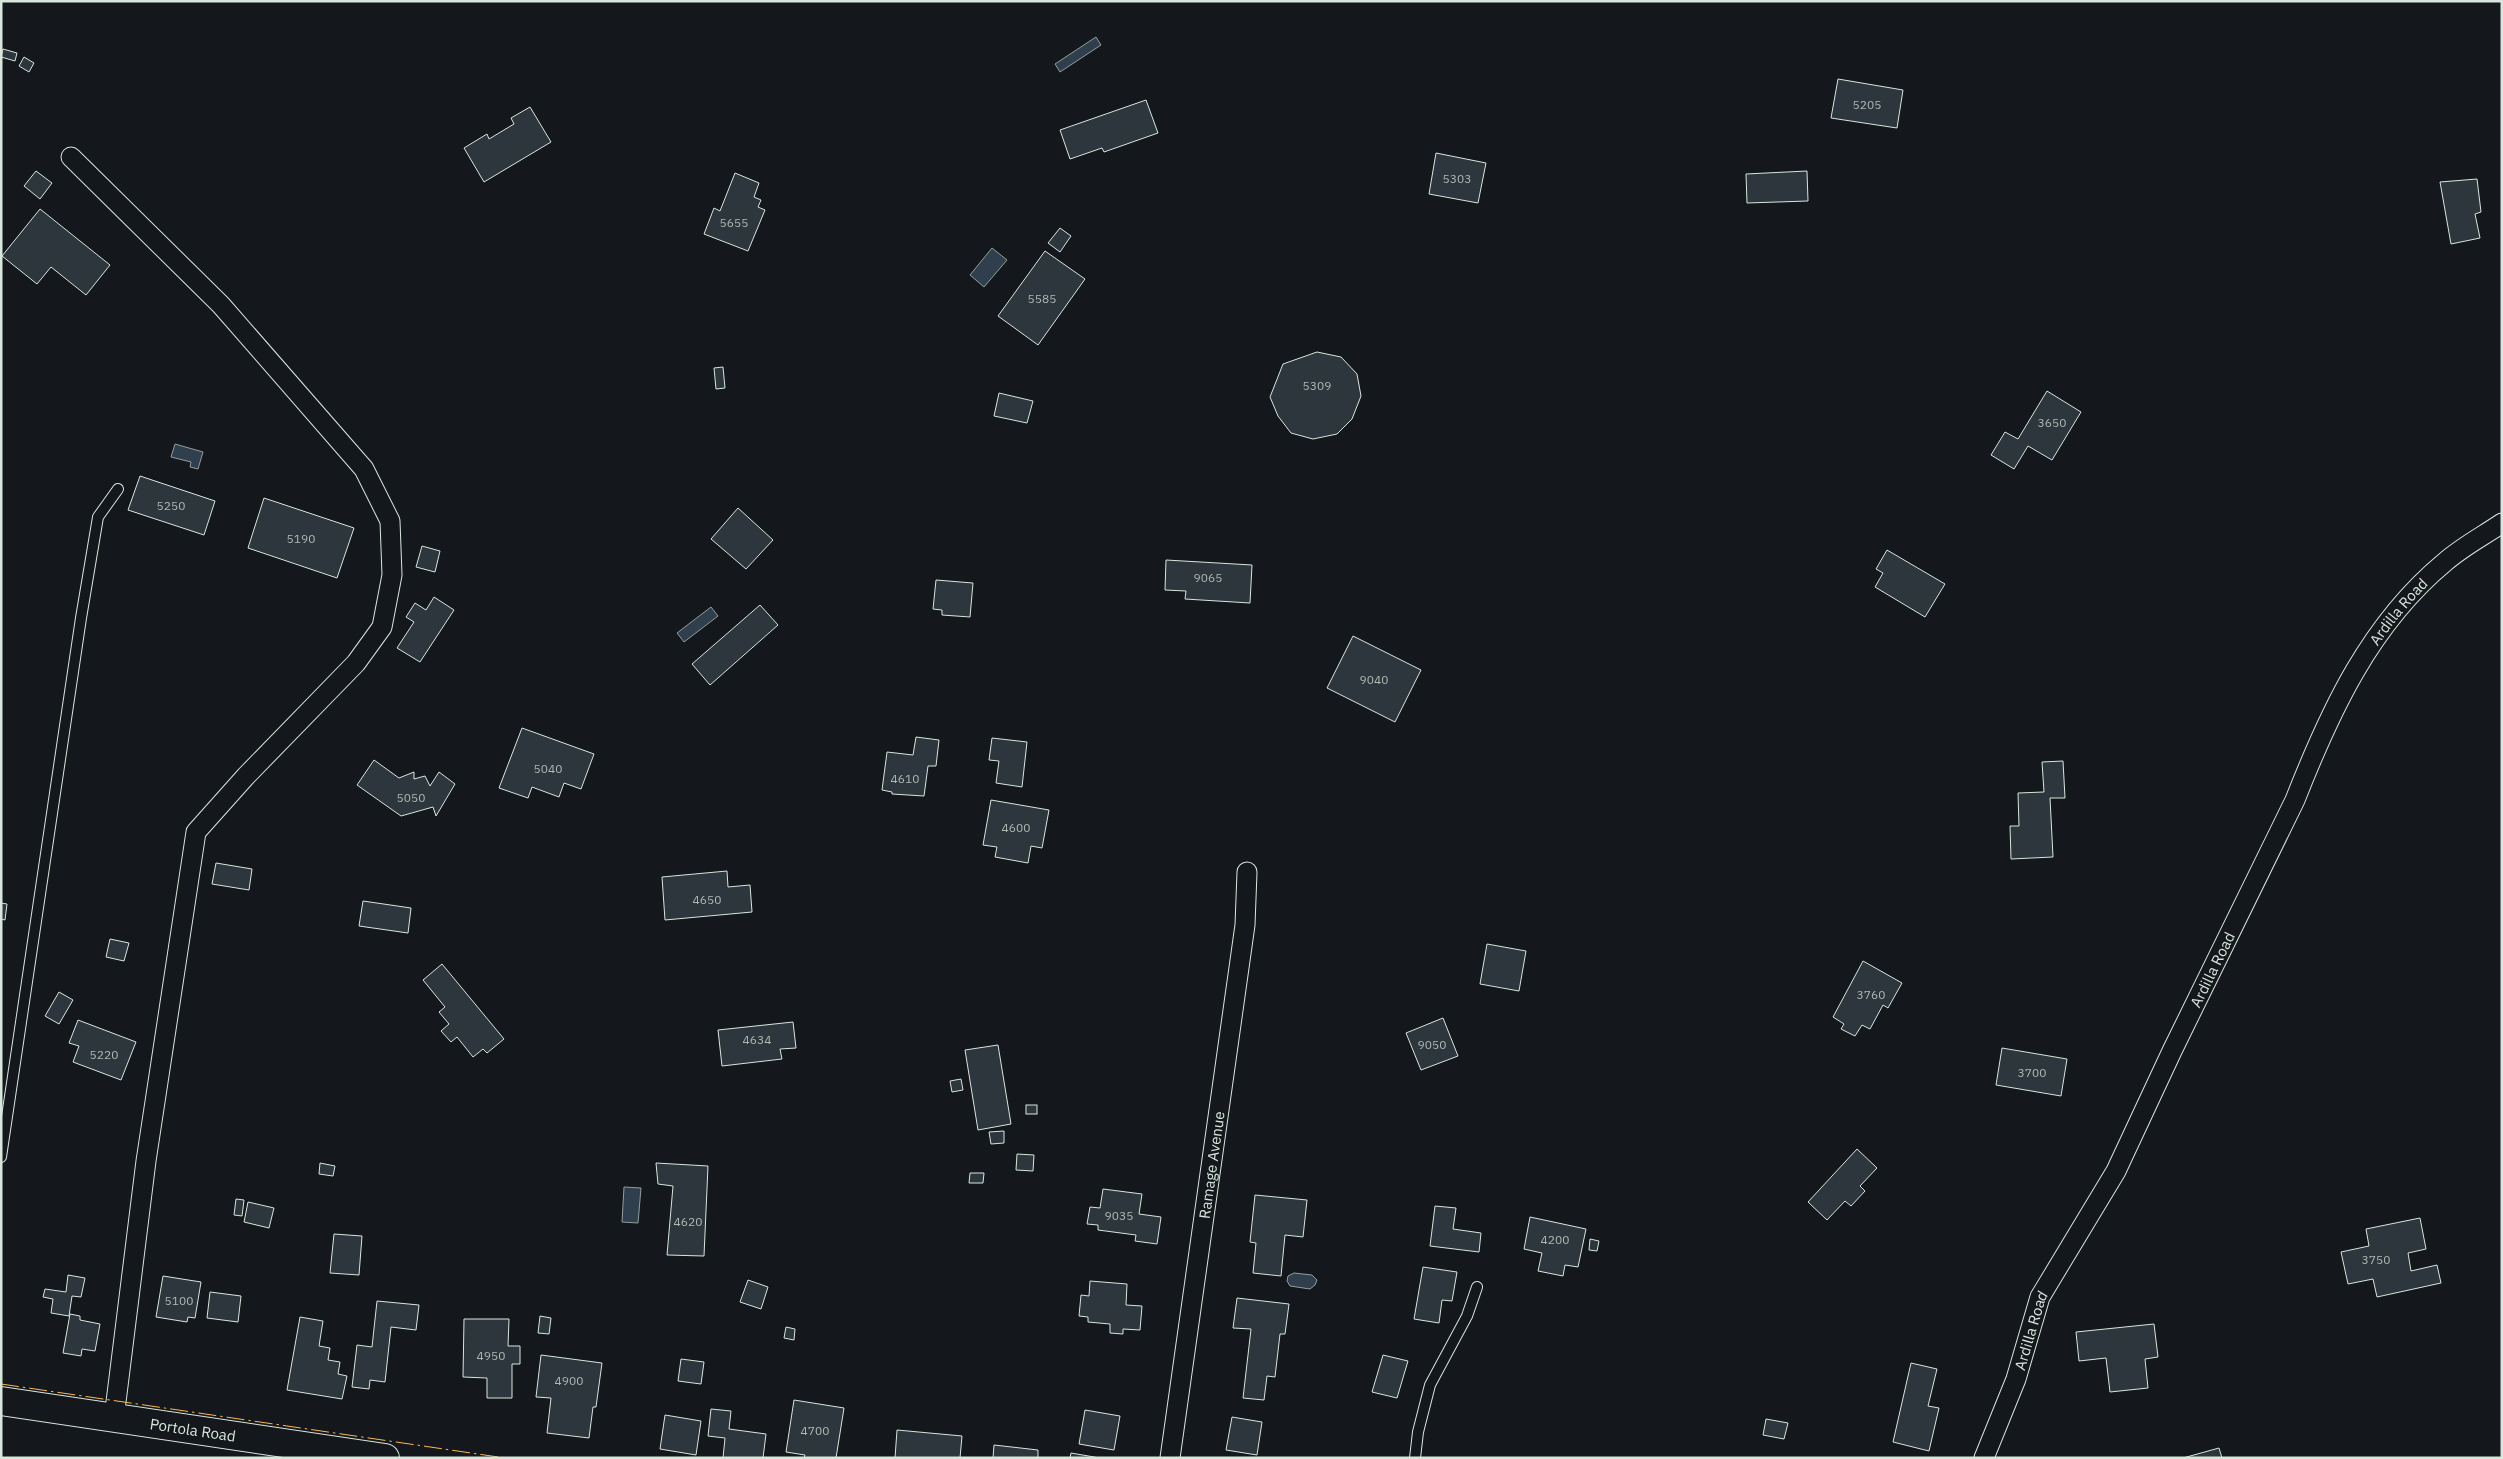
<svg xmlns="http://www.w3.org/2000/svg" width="2503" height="1459" viewBox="0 0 2503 1459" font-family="'IBM Plex Sans',sans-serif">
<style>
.water{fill:#2f3f4d;stroke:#939e99}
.building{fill:#2c363c;stroke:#d8e6dc}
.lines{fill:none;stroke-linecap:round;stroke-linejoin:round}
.lane-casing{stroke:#d8e6dc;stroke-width:12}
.street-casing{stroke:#d8e6dc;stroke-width:21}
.secondary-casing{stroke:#d8e6dc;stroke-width:30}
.lane{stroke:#14181c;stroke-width:10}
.street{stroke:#14181c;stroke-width:19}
.secondary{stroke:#14181c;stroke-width:28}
.power{stroke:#ffb74d;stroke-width:1;stroke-dasharray:18 4 2.5 4;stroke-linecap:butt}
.labels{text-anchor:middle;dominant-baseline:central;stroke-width:4;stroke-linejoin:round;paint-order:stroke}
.number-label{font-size:12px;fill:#adbab4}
.street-label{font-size:15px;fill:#d8e6dc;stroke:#14181c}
</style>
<rect width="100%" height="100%" fill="#14181c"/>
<g class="water">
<path d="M 1096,37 L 1101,45 L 1060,72 L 1055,64 Z"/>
<path d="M 992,248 L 1007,260 L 984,287 L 970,275 Z"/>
<path d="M 175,444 L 203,452 L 198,469 L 190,467 L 191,462 L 171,457 Z"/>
<path d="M 711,607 L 718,616 L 684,642 L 677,633 Z"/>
<path d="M 624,1187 L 641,1188 L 638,1223 L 622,1222 Z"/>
<path d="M 1294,1273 L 1312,1275 L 1317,1280 L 1315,1285 L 1310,1289 L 1290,1286 L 1287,1281 L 1288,1276 Z"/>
</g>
<g class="building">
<path d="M 3,49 L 17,53 L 15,61 L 1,57 Z"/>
<path d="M 24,57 L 34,63 L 29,72 L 19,66 Z"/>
<path d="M 1838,79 L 1903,90 L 1897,128 L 1831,118 Z"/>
<path d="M 1146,100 L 1158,133 L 1104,152 L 1102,148 L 1070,159 L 1060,130 Z"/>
<path d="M 530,107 L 551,142 L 484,182 L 464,148 L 487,134 L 489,139 L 514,124 L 511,118 Z"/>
<path d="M 1436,153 L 1486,163 L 1478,203 L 1429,194 Z"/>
<path d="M 36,171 L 52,183 L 40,199 L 24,186 Z"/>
<path d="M 1807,171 L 1808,201 L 1747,203 L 1746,174 Z"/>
<path d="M 735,173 L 759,183 L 754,197 L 761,200 L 758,207 L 765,210 L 748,251 L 704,234 L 714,208 L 720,211 Z"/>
<path d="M 2477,179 L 2481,212 L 2475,214 L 2480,238 L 2451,244 L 2440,182 Z"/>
<path d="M 40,209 L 110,265 L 86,295 L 51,267 L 37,284 L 2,256 Z"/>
<path d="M 1060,228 L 1071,236 L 1060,252 L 1048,243 Z"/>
<path d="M 1045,251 L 1085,279 L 1038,345 L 998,316 Z"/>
<path d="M 1317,352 L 1341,357 L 1357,374 L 1361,396 L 1352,419 L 1337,434 L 1313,439 L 1291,433 L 1278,416 L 1270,397 L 1283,364 Z"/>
<path d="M 723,367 L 725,388 L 716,389 L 714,368 Z"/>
<path d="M 2047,391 L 2081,412 L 2052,460 L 2028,446 L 2014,469 L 1991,455 L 2005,432 L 2018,439 Z"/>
<path d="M 999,393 L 1033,401 L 1027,423 L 994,416 Z"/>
<path d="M 140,476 L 215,501 L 204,535 L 128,510 Z"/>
<path d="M 264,498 L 354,528 L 337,578 L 248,548 Z"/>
<path d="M 738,508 L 773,540 L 746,569 L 711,539 Z"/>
<path d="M 422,546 L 440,551 L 435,572 L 416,567 Z"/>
<path d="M 1887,550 L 1945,584 L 1925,617 L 1875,587 L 1883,573 L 1876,569 Z"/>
<path d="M 1166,560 L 1252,565 L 1250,603 L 1185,599 L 1186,591 L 1165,590 Z"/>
<path d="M 936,580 L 973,583 L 970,617 L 942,615 L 942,610 L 933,609 Z"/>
<path d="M 434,597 L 454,610 L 420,662 L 397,648 L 414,622 L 406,617 L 415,603 L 426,610 Z"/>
<path d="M 760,605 L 778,625 L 710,685 L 692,664 Z"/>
<path d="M 1353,636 L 1421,670 L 1395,722 L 1327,688 Z"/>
<path d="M 522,728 L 594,754 L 581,789 L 564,783 L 559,797 L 532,787 L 528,798 L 499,788 Z"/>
<path d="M 916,737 L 939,740 L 936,766 L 928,766 L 924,796 L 892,794 L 892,792 L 882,790 L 887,752 L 913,755 Z"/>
<path d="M 992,738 L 1027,742 L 1022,787 L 996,783 L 999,761 L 989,760 Z"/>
<path d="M 374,760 L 399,778 L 414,772 L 414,779 L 425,776 L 430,786 L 439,772 L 455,784 L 436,816 L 433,807 L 401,816 L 357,785 Z"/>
<path d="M 2063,761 L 2065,798 L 2050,798 L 2053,857 L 2011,859 L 2010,826 L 2019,826 L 2018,793 L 2044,792 L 2042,762 Z"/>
<path d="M 991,800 L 1049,810 L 1042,848 L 1031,846 L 1028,863 L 995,857 L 997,847 L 983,845 Z"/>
<path d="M 216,863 L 252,869 L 249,890 L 212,884 Z"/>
<path d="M 727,871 L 728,887 L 750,885 L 752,912 L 665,920 L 662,877 Z"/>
<path d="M 363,901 L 411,908 L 408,933 L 359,926 Z"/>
<path d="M 1,903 L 7,904 L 5,920 L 1,919 Z"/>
<path d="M 110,939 L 129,943 L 124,961 L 106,957 Z"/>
<path d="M 1487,944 L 1526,951 L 1519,991 L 1480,984 Z"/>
<path d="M 1863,961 L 1902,983 L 1888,1008 L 1883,1005 L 1870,1029 L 1862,1025 L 1855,1036 L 1841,1029 L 1844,1024 L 1833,1017 Z"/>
<path d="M 442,964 L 504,1039 L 487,1053 L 483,1049 L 473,1057 L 457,1037 L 451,1042 L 441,1031 L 449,1024 L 439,1012 L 445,1007 L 423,980 Z"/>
<path d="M 59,992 L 73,1000 L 59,1024 L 45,1016 Z"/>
<path d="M 1443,1018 L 1458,1056 L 1421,1070 L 1406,1033 Z"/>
<path d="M 78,1020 L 136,1042 L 121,1080 L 73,1062 L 79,1046 L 69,1043 Z"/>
<path d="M 793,1022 L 796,1048 L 780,1049 L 782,1059 L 722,1066 L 718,1030 Z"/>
<path d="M 998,1045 L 1011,1124 L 978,1130 L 965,1050 Z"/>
<path d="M 2002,1048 L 2067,1059 L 2061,1096 L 1996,1085 Z"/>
<path d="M 961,1079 L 963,1090 L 952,1092 L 950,1081 Z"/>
<rect x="1026" y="1105" width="11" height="9"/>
<path d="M 1004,1131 L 1004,1143 L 991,1144 L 989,1132 Z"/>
<path d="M 1857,1149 L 1877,1168 L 1860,1186 L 1865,1191 L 1851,1206 L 1845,1201 L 1827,1220 L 1808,1202 Z"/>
<path d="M 1017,1154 L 1034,1155 L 1033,1171 L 1016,1170 Z"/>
<path d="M 320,1163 L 335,1166 L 333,1176 L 319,1174 Z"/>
<path d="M 656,1163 L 708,1166 L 704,1256 L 667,1255 L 673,1186 L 658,1184 Z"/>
<path d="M 970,1173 L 984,1173 L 983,1183 L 969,1183 Z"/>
<path d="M 1103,1189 L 1142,1194 L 1139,1214 L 1161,1217 L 1157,1244 L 1135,1241 L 1136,1235 L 1098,1230 L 1098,1225 L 1087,1224 L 1090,1207 L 1100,1208 Z"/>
<path d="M 1255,1195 L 1307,1200 L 1303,1237 L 1285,1235 L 1281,1276 L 1253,1273 L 1256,1243 L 1250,1242 Z"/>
<path d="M 236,1199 L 244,1200 L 242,1216 L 234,1215 Z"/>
<path d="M 248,1202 L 274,1208 L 269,1228 L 244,1222 Z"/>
<path d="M 1435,1206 L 1456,1208 L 1453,1229 L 1481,1233 L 1479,1252 L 1430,1246 Z"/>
<path d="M 1530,1217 L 1586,1229 L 1578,1267 L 1565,1265 L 1563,1276 L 1538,1271 L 1542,1253 L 1524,1249 Z"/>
<path d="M 2420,1218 L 2426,1249 L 2408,1253 L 2411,1271 L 2437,1265 L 2441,1283 L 2377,1297 L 2373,1279 L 2348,1284 L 2341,1252 L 2369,1246 L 2366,1229 Z"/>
<path d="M 334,1234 L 362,1236 L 359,1275 L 330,1273 Z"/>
<path d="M 1590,1239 L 1599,1241 L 1597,1251 L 1589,1250 Z"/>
<path d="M 1423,1267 L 1457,1272 L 1452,1301 L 1442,1300 L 1439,1323 L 1414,1319 Z"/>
<path d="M 68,1275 L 85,1278 L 81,1297 L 72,1296 L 69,1316 L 51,1313 L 53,1299 L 43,1297 L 45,1289 L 66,1292 Z"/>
<path d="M 163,1276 L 201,1282 L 195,1318 L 188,1317 L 187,1322 L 156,1317 Z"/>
<path d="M 748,1280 L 768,1287 L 761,1309 L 740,1302 Z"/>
<path d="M 1090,1281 L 1127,1284 L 1126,1305 L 1142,1306 L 1140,1330 L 1123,1329 L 1123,1334 L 1110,1333 L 1110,1324 L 1088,1322 L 1088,1317 L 1079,1316 L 1081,1295 L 1089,1296 Z"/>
<path d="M 210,1292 L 241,1296 L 238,1322 L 207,1318 Z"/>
<path d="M 1237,1298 L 1289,1304 L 1285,1334 L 1280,1334 L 1275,1377 L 1267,1376 L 1264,1400 L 1243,1398 L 1251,1329 L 1233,1328 Z"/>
<path d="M 377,1301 L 419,1305 L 416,1330 L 391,1327 L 385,1382 L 370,1380 L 369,1389 L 352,1387 L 357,1345 L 372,1347 Z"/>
<path d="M 70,1314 L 80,1316 L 80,1320 L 100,1324 L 95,1351 L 82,1349 L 81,1356 L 63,1353 Z"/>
<path d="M 540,1316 L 551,1318 L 549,1334 L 538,1333 Z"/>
<path d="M 300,1317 L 323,1321 L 319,1346 L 330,1348 L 328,1360 L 340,1362 L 338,1374 L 347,1376 L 342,1399 L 287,1390 Z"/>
<path d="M 464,1319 L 509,1319 L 508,1346 L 520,1346 L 520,1364 L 512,1364 L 512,1398 L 487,1398 L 487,1378 L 463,1377 Z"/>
<path d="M 2154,1324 L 2158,1357 L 2145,1359 L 2148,1388 L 2110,1392 L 2106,1358 L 2079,1361 L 2076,1332 Z"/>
<path d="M 786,1327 L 795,1329 L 794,1340 L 784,1338 Z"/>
<path d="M 541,1355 L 602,1363 L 596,1407 L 593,1407 L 589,1438 L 547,1433 L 551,1398 L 536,1397 Z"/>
<path d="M 1383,1355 L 1408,1361 L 1397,1398 L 1372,1392 Z"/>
<path d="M 681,1359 L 704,1362 L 701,1384 L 678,1381 Z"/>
<path d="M 1911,1363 L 1937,1369 L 1928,1406 L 1939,1408 L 1929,1451 L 1893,1442 Z"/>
<path d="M 794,1400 L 844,1408 L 836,1458 L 804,1458 L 805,1455 L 786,1452 Z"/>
<path d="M 711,1409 L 731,1411 L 729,1429 L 766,1434 L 763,1458 L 723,1458 L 725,1438 L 708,1436 Z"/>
<path d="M 1085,1410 L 1120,1416 L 1114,1450 L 1079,1444 Z"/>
<path d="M 665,1415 L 701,1421 L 696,1455 L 660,1449 Z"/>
<path d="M 1232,1417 L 1262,1422 L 1257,1455 L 1226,1450 Z"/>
<path d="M 1766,1419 L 1788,1423 L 1784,1439 L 1763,1435 Z"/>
<path d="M 897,1430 L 962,1436 L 960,1458 L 895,1458 Z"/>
<path d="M 994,1445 L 1038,1450 L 1038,1458 L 993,1458 Z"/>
<path d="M 2219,1448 L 2222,1458 L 2183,1458 Z"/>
<path d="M 1071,1453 L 1100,1458 L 1070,1458 Z"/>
</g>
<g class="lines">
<g class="lane-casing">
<g id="lane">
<path d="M 1,1157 L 81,618 L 98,517 L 118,489"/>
<path d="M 1415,1458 L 1418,1432 L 1430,1385 L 1467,1316 L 1477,1287"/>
</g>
</g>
<g class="street-casing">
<g id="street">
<path d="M 71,157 L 221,305 L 364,469 L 390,521 L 392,575 L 382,627 L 356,663 L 246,776 L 196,832 L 146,1161 L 114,1418"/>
<path id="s1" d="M 1170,1458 L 1245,925 L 1247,872"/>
<path id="s2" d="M 1984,1458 L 2016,1379 L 2040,1297 L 2116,1171 L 2172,1051 L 2295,800 C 2330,711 2370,624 2445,562 C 2462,547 2483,536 2502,523"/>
</g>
</g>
<g class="secondary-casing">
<g id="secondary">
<path id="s3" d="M 1,1401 L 385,1458"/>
</g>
</g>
<use href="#lane" class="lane"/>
<use href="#street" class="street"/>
<use href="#secondary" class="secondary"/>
<path class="power" d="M 1,1384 L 505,1458"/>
</g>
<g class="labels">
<g class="number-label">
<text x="1867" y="104">5205</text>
<text x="1457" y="178">5303</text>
<text x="734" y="222">5655</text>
<text x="1042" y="298">5585</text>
<text x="1317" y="385">5309</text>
<text x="2052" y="422">3650</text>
<text x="171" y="505">5250</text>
<text x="301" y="538">5190</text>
<text x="1208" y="577">9065</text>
<text x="1374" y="679">9040</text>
<text x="548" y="768">5040</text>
<text x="905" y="778">4610</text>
<text x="411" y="797">5050</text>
<text x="1016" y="827">4600</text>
<text x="707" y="899">4650</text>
<text x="1871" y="994">3760</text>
<text x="757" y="1039">4634</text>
<text x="1432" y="1044">9050</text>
<text x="104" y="1054">5220</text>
<text x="2032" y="1072">3700</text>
<text x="1119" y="1215">9035</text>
<text x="688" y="1221">4620</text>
<text x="1555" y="1239">4200</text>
<text x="2376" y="1259">3750</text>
<text x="179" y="1300">5100</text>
<text x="491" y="1355">4950</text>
<text x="569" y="1380">4900</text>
<text x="815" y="1430">4700</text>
</g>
<g class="street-label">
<text stroke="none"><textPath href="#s2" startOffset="946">Ardilla Road</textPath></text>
<text stroke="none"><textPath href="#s2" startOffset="541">Ardilla Road</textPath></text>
<text stroke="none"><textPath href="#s1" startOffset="296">Ramage Avenue</textPath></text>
<text stroke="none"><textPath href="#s2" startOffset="136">Ardilla Road</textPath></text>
<text stroke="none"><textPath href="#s3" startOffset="194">Portola Road</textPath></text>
</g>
</g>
<rect width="2503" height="1459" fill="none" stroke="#d8e6dc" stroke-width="5"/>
</svg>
